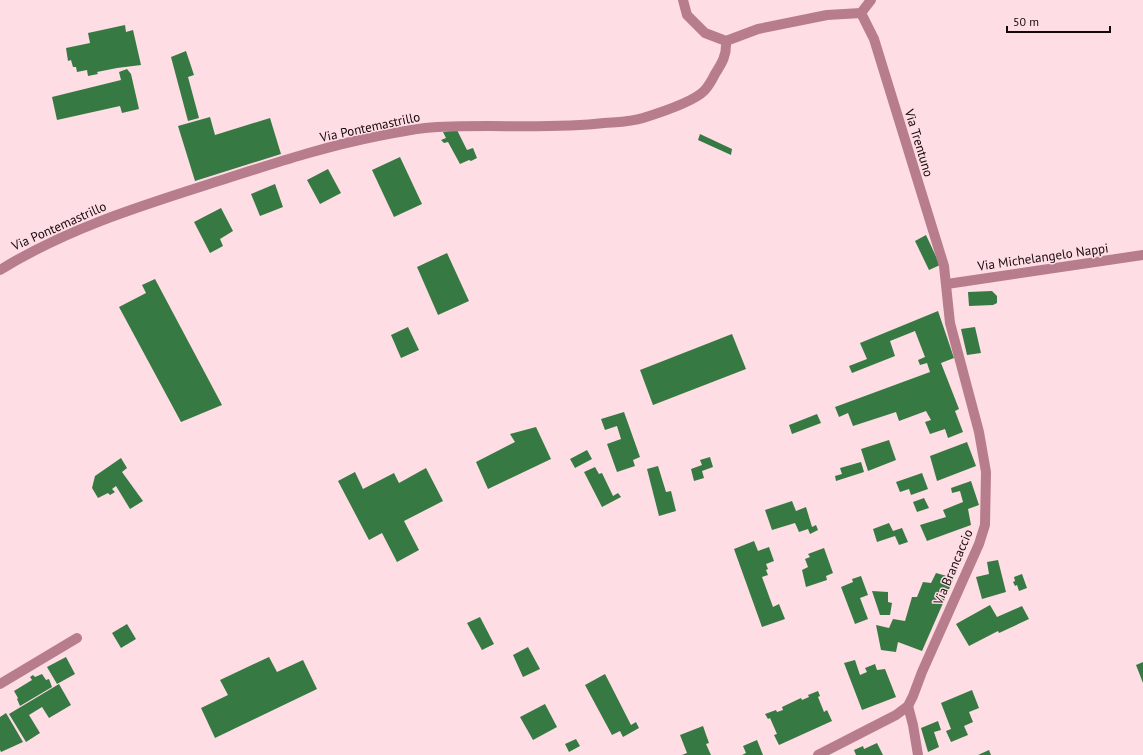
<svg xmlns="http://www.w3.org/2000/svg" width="1143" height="755" viewBox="0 0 1143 755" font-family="'PT Sans',sans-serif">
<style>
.building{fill:#367943}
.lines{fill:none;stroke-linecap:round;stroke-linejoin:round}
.minor{stroke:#b87d8c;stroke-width:10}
.labels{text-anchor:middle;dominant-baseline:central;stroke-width:3;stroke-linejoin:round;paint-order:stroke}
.street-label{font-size:13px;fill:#16090c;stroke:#fedde4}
</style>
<rect width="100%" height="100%" fill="#fedde4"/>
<g class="building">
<path d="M 125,25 L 126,32 L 133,30 L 141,65 L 117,68 L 97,72 L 98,74 L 88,76 L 87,70 L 77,72 L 76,67 L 73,67 L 71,60 L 68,61 L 66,48 L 90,43 L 88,33 Z"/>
<path d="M 186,51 L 194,75 L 188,77 L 199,118 L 188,121 L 171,57 Z"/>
<path d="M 127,69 L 131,74 L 139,109 L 122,113 L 120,106 L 57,120 L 52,97 L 121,80 L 119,72 Z"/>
<path d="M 210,117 L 215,135 L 270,118 L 281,154 L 195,181 L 178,126 Z"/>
<path d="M 457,130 L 467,150 L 473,148 L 477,158 L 471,161 L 469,160 L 460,164 L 448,142 L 444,143 L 441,140 L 446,138 L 443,132 Z"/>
<path d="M 700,134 L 732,149 L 731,155 L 698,140 Z"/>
<path d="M 400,157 L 422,204 L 394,217 L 372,170 Z"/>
<path d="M 328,169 L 341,193 L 320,204 L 307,180 Z"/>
<path d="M 275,184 L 283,207 L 260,216 L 251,194 Z"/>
<path d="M 221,208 L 233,231 L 220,239 L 223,246 L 210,253 L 194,222 Z"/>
<path d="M 926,235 L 940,265 L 929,270 L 915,241 Z"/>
<path d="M 447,253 L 469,301 L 438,315 L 417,267 Z"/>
<path d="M 155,279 L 222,405 L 181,422 L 119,307 L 146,293 L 142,285 Z"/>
<path d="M 992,291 L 997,296 L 997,303 L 993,305 L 969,306 L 968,292 Z"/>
<path d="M 938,311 L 954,358 L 941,363 L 959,409 L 955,411 L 963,432 L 948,438 L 945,429 L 930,434 L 925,422 L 931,420 L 926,411 L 899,421 L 896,412 L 853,426 L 848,413 L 839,417 L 835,407 L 930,372 L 927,363 L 920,365 L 918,360 L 925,357 L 915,331 L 890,341 L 895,356 L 852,373 L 849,366 L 867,359 L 860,343 Z"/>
<path d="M 408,327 L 419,350 L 401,358 L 391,335 Z"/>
<path d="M 975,327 L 981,353 L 967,355 L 961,329 Z"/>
<path d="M 732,334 L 746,369 L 653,405 L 640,370 Z"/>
<path d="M 624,412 L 640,457 L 633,460 L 635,466 L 617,472 L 607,444 L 621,439 L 617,426 L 605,430 L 601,419 Z"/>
<path d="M 817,414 L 821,423 L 792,434 L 789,425 Z"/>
<path d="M 536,427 L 551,459 L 488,489 L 476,462 L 515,442 L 510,434 Z"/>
<path d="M 889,440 L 896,460 L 868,471 L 861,449 Z"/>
<path d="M 967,442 L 976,466 L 937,481 L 930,456 Z"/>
<path d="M 587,450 L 592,459 L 575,468 L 570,459 Z"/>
<path d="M 710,457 L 713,467 L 702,471 L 704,478 L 694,481 L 691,469 L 702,465 L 700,460 Z"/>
<path d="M 121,458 L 127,468 L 122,472 L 143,501 L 130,509 L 116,486 L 112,489 L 115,492 L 110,495 L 108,493 L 98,498 L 92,488 L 95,476 Z"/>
<path d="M 861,462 L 864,472 L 836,481 L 835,476 L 842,474 L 840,468 Z"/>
<path d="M 658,466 L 666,492 L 671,491 L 676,511 L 659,516 L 647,469 Z"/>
<path d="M 595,467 L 599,474 L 602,473 L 613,496 L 618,493 L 621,497 L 602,507 L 584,472 Z"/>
<path d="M 426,468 L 443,501 L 404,521 L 419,550 L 397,562 L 382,533 L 369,540 L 338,481 L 355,472 L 363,489 L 394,473 L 399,483 Z"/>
<path d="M 922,473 L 928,489 L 911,495 L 909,489 L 900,492 L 896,482 Z"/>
<path d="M 971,481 L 979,505 L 968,509 L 971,525 L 927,541 L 920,525 L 946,517 L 943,510 L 963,502 L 960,491 L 952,493 L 951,488 Z"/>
<path d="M 924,498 L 929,508 L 917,512 L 913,502 Z"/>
<path d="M 792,501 L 796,511 L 806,507 L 812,527 L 816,525 L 818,530 L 810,534 L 808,529 L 799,532 L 795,523 L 772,530 L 765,510 Z"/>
<path d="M 889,523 L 893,531 L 902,528 L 908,542 L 899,545 L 895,536 L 877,542 L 873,529 Z"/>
<path d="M 754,541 L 758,551 L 769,547 L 774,561 L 766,564 L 768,569 L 766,570 L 768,575 L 762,577 L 773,607 L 779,604 L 785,619 L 762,627 L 734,549 Z"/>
<path d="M 824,548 L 833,573 L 826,576 L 827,580 L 806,587 L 802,570 L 808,567 L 805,559 L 810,557 L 808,554 Z"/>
<path d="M 998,560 L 1006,592 L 982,599 L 976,577 L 989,574 L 987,562 Z"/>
<path d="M 936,573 L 954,578 L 922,651 L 898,642 L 896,652 L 881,650 L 876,625 L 889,628 L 893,619 L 905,621 L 912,597 L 917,597 L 923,582 L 931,583 Z"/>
<path d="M 1022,574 L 1027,588 L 1019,591 L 1017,585 L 1015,586 L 1013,582 L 1015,581 L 1014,577 Z"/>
<path d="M 861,576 L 868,595 L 860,598 L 868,619 L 855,624 L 841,587 L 853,582 L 852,579 Z"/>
<path d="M 872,591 L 888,592 L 888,602 L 892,603 L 890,615 L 880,615 Z"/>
<path d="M 990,605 L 997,617 L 1022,606 L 1029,619 L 999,633 L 998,631 L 969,646 L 956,624 Z"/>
<path d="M 480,617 L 494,644 L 482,650 L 467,623 Z"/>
<path d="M 127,624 L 136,639 L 121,648 L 112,633 Z"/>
<path d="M 528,647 L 540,669 L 523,677 L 513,655 Z"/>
<path d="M 66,657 L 75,674 L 57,684 L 47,667 Z"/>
<path d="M 269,657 L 277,672 L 303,660 L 317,689 L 215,738 L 201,708 L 228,695 L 220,680 Z"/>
<path d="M 855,660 L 860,675 L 867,672 L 865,668 L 875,664 L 877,670 L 885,669 L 896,697 L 862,710 L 844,663 Z"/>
<path d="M 1143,662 L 1143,683 L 1136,665 Z"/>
<path d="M 42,674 L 46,680 L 49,679 L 52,687 L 20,706 L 17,699 L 18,698 L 14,691 L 32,680 L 30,677 L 33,675 L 35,677 Z"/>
<path d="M 605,674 L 631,725 L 636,722 L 639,728 L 623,737 L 620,731 L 612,735 L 585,685 Z"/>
<path d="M 59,684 L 71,705 L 49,718 L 42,707 L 29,715 L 40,733 L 26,742 L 9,714 Z"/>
<path d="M 972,690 L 979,708 L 969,712 L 973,722 L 964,726 L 968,735 L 951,742 L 946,731 L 951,729 L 941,703 Z"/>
<path d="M 818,691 L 820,696 L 818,697 L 824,712 L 827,710 L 832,721 L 779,745 L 774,735 L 777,734 L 770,718 L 768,719 L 765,714 L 776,710 L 777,712 L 783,710 L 782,707 L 801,698 L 802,700 L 809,697 L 808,695 Z"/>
<path d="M 545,704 L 557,727 L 533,740 L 520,717 Z"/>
<path d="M 6,713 L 23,742 L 1,752 L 0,750 L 0,717 Z"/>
<path d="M 938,721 L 941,730 L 934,732 L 939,747 L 928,752 L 921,728 Z"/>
<path d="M 703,726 L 709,743 L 706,744 L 711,755 L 682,755 L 687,753 L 680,735 Z"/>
<path d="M 576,739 L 580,746 L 569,752 L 565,744 Z"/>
<path d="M 757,740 L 763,755 L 742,755 L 746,753 L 743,746 Z"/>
<path d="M 877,743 L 883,755 L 856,755 L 854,750 L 863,746 L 864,749 Z"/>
<path d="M 989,750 L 991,755 L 978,755 Z"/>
</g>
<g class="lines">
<g class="minor">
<path d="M 683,0 L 687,15 L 705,33 L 726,41 L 758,29 L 827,15 L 861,13"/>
<path d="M 861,13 L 871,0"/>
<path d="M 0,270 C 71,226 150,203 228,178 C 278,162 327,146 378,136 C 393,133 409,130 425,128 C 484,123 544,130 604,123 C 616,122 631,122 643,118 C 659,113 693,102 704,91 C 709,86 712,80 715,74 C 722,63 727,55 726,41"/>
<path d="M 947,284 L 1143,255"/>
<path d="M 0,684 L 77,638"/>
<path d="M 908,706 L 913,725 L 918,755"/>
<path d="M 818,755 L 896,715 L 908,706 L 913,696 L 922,672 L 979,544 L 985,525 L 986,472 L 979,432 L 950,323 L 944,266 L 874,39 L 861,13"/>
</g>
</g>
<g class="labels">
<g class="street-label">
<text transform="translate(370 127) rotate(-12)">Via Pontemastrillo</text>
<text transform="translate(919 143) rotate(73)">Via Trentuno</text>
<text transform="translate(59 226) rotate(-24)">Via Pontemastrillo</text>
<text transform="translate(1043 257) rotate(-8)">Via Michelangelo Nappi</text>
<text transform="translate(953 567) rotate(-67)">Via Brancaccio</text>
</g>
</g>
<path d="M1007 26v6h103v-6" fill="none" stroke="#16090c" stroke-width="2"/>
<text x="1013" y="26" font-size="12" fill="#16090c" stroke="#fedde4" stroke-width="3" paint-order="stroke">50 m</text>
</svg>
